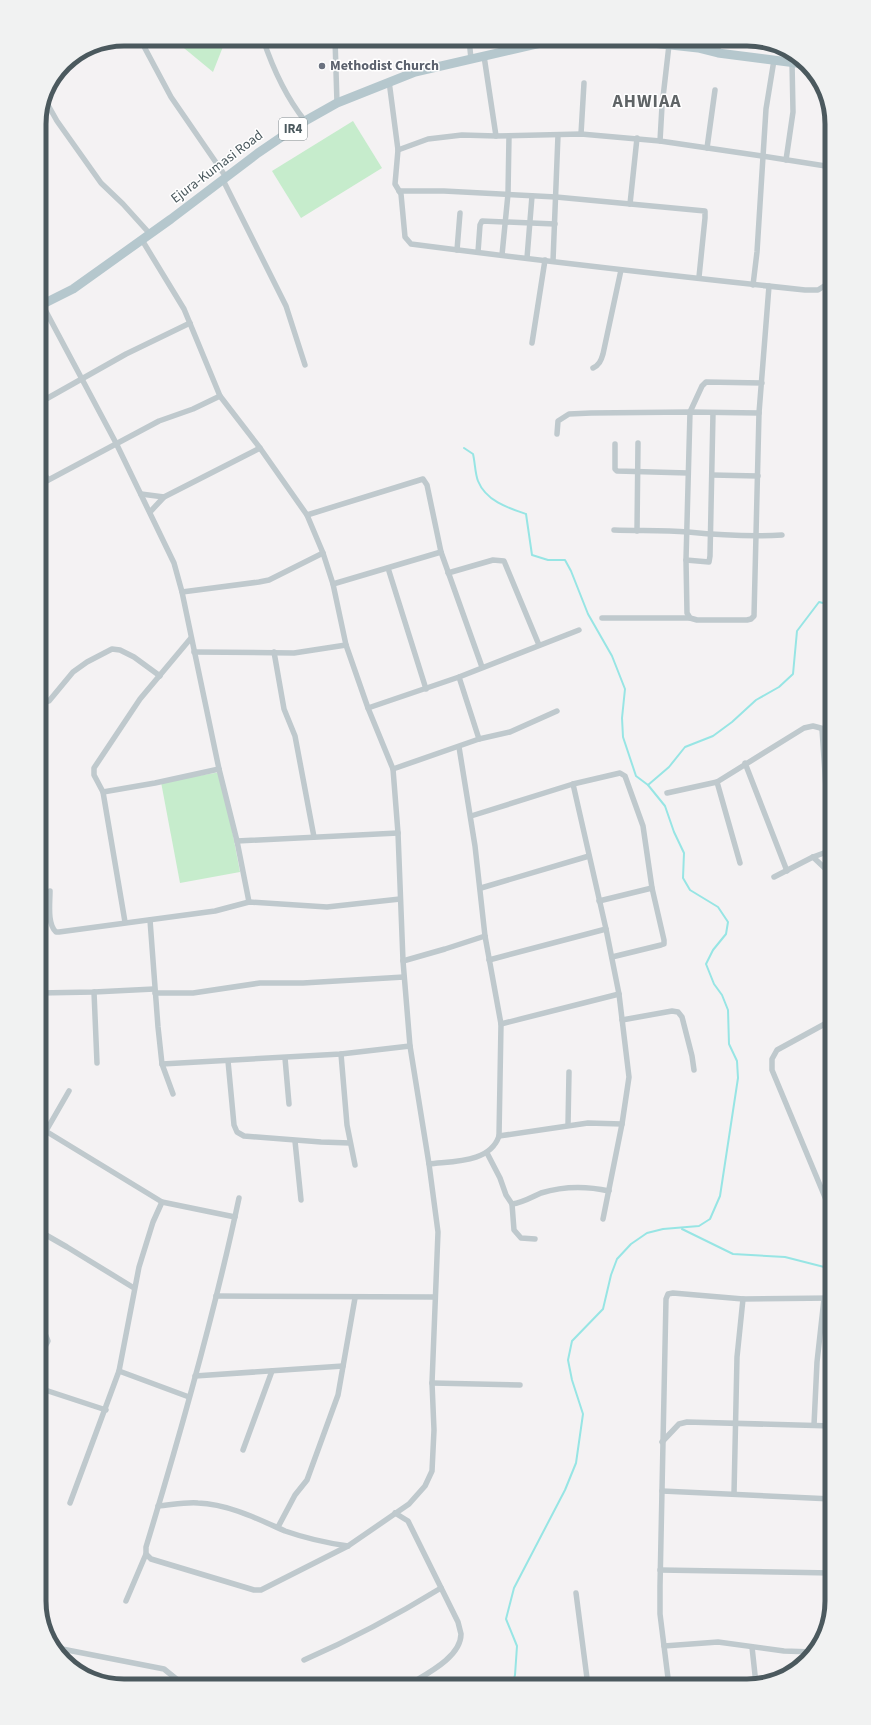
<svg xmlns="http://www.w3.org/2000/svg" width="871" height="1725" viewBox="0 0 871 1725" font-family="'Source Sans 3',sans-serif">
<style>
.grass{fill:#c6eccc}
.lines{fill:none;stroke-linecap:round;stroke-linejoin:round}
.stream{stroke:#97e5e4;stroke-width:2}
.minor{stroke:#bfc9cd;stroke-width:5.5}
.primary{stroke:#b5c7cd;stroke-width:9}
.worship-dot{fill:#6b7280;stroke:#fff;stroke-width:1.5}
.labels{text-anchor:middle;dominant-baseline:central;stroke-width:3;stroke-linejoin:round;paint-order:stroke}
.shield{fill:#fff;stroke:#818b8e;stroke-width:1}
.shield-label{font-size:13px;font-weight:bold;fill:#4b595e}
.worship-label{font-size:14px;font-weight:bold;fill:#5b616d;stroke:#fff;text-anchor:start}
.street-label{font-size:14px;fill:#4b595e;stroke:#fff}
.district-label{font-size:18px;font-weight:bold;letter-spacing:1px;fill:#5f6466;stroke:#fff}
.rim{fill:none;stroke:#4b595e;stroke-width:5}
</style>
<rect width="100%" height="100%" fill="#f4f2f3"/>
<g class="grass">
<path d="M 173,39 L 226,39 L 213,72 Z"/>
<path d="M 353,121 L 382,168 L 301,218 L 272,171 Z"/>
<path d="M 221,772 L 240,872 L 180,883 L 161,782 Z"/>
</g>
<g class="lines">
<g class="stream">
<path d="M 464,448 L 473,454 C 475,462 475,473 478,481 C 486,501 508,508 526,514 L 532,555 L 548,560 L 565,560 L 571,571 L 588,614 L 612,656 L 625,689 L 622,718 L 623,737 L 636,776 L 648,785 L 665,806 L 674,832 L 684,853 L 683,878 L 690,890 L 718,907 L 728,922 L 726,934 L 713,950 L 706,964 L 714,984 L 722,995 L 728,1010 L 729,1044 L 737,1061 L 738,1078 L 720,1196 L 710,1219 L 699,1226 L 663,1229 L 647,1233 L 631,1244 L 617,1259 L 611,1275 L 603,1309 L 572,1341 L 568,1360 L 572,1380 L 583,1414 L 576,1463 L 565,1490 L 514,1588 L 506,1619 L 517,1646 L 515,1675 L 512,1686"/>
<path d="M 648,785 L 669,767 L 685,747 L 713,736 L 732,722 L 756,700 L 779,687 L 793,674 L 797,631 L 819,602 L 827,604 L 832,601"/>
<path d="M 682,1229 L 733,1254 L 785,1257 L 832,1269"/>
</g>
<g class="minor">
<path d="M 140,39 L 171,97 L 226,177"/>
<path d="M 263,39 C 273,69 286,97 305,121"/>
<path d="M 335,39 L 337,103"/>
<path d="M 469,39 L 471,59"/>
<path d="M 669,45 L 662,106 L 660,141 L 762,156 L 832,167"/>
<path d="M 718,53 L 718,39"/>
<path d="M 484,56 L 496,136"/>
<path d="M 389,81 L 398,150 L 395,184 L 401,194 L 405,237 L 411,244 C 542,261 674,276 805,290 L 818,290 L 832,281"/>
<path d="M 44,98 L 57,121 L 101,183 L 123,204 L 150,234"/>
<path d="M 581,134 L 584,83"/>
<path d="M 707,148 L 715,90"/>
<path d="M 398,150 L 428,139 L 462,135 L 496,136 L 581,134 L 660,141"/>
<path d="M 786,160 L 793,112 L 792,62"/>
<path d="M 223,180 L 286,306 L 305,365"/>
<path d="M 399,191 L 444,191 L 556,197 L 705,211 L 705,218 L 699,277"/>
<path d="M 630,204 L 637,138"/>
<path d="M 142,240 L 184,309 L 220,396 L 260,448 L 307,515 L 323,553 L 333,584 L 346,645 L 368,708 L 393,769 L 398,833 L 403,961 L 410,1046 L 429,1164 L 438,1232 L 432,1383 L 434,1430 L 432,1471 L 425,1486 L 409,1504 L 348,1546 L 261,1590 L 254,1590 L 151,1559 L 146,1554 L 146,1547 C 181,1432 214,1316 239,1198"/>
<path d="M 457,250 L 460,213"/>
<path d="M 478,252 L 480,225 L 482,221 L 555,224"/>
<path d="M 502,255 L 508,194 L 509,136"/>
<path d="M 527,258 L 532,196"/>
<path d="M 553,261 L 558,135"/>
<path d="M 832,274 L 832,263"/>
<path d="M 753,285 L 757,252 L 766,109 L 774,60"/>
<path d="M 42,304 L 116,443 L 174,563 L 182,592 L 219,769 L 237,841 L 249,902"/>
<path d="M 532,343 L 545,260"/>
<path d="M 593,368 C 599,365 601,361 603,354 L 621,270"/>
<path d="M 762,383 L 706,382 L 702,386 L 690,412 L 686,560 L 687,613 L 690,618 L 697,620 L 747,620 L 751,619 L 754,616 L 759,413 L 769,286"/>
<path d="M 39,403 L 126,354 L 190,323"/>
<path d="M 557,434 L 558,421 L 569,414 L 591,413 L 690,412 L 759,413"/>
<path d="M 615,444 L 615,469 L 617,471 L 688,473"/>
<path d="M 39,465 L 48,480"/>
<path d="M 712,475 L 758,476"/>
<path d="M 39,485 L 159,421 L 193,409 L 220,396"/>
<path d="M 141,494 L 164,497"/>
<path d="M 150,512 L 164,497 L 260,448"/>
<path d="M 307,515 L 423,479 L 427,485 L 441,552 L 482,667"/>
<path d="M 614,530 C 638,531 663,530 688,532 C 719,535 750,537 782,535"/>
<path d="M 637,531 L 638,443"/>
<path d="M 832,539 L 832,498"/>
<path d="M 686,560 L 709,562 L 710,556 L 713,413"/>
<path d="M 388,568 L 426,689"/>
<path d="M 448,573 L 493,560 L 504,561 L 539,645"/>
<path d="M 333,584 L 441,552"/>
<path d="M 182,592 L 259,582 L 269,580 L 323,553"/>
<path d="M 828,617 L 832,621"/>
<path d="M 602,618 L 690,618"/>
<path d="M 194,652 L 294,653 L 346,645"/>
<path d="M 274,652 L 284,709 L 295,736 L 314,837"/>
<path d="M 459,677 L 479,739"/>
<path d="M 39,699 L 46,702 L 49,701 L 73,672 L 87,662 L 112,649 L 120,650 L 134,657 L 160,676"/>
<path d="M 368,708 L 459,677 L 579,630"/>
<path d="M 822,729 L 826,788 L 832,803"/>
<path d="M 745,763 L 787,871"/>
<path d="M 393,769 L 479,739 L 510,732 L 557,711"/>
<path d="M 573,784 L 606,929 L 619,994 L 629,1077 L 622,1124 L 603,1219"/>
<path d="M 103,792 L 155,783 L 219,769"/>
<path d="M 667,793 L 717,782"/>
<path d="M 471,816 L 573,784 L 620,773 L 625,776 L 643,826 L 652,888 L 664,940 L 664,944 L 661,945 L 612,957"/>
<path d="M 237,841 L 398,833"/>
<path d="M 813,857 L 832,875"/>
<path d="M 740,863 L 717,782 L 804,728 L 813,726 L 832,731"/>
<path d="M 774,877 L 813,857 L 832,850"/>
<path d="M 481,888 L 589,856"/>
<path d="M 50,891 C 50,903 47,924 56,932 L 59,932 L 215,911 L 249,902 L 327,907 L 400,899"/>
<path d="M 599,901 L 652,888"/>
<path d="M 150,920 L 158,1027 L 162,1064 L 173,1094"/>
<path d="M 125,922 L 103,792 L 94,775 L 94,768 L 140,699 L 191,638"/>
<path d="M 489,960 L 606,929"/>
<path d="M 403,961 L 445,949 L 485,936"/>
<path d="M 94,992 L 97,1063"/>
<path d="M 39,993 L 94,992 L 154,989"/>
<path d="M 155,993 L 193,993 L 260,983 L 303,983 L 404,977"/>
<path d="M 622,1020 L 672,1011 L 678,1012 L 682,1017 L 692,1056 L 694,1070"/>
<path d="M 501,1024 L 619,994"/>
<path d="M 341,1054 L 347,1125 L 355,1165"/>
<path d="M 285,1058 L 289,1104"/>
<path d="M 228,1061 L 234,1125 L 237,1132 L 244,1136 L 321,1142 L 350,1143"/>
<path d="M 162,1064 L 341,1054 L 410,1046"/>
<path d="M 568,1125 L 569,1072"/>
<path d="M 39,1127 L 162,1202 L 235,1217"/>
<path d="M 46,1131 L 69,1091"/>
<path d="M 499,1136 L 588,1123 L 622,1124"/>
<path d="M 295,1141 L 301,1200"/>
<path d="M 487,1153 L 500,1178 L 506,1195 L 512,1204 C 522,1203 532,1197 541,1193 C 564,1186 586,1186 609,1191"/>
<path d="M 429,1164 C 453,1161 490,1163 499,1136 L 501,1024 L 485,936 L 475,846 L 459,747"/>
<path d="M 512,1204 L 514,1230 L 521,1238 L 535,1239"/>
<path d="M 832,1214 L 772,1070 L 772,1059 L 777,1050 L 832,1020"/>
<path d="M 39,1231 L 67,1247 L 134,1288"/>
<path d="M 216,1296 L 435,1297"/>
<path d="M 39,1358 L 48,1341 L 46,1336 L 39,1332"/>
<path d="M 119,1371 L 189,1397"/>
<path d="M 195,1376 L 343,1366"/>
<path d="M 432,1383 L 520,1385"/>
<path d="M 39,1388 L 106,1410"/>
<path d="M 39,1400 L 43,1390"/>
<path d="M 814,1425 L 817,1362 L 824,1299"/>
<path d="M 662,1442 L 679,1424 L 687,1422 L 832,1426"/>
<path d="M 243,1450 L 272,1371"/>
<path d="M 662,1491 L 832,1499"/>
<path d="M 734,1494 L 737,1357 L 743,1299"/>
<path d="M 70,1503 L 119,1371 L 139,1267 L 153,1222 L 162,1202"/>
<path d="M 158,1506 C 171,1505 185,1502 198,1503 C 228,1504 258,1519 285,1531 C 305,1538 327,1543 348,1546"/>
<path d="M 395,1513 L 408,1521 L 458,1622 C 459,1626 460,1630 461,1634 C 461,1658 424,1675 407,1686"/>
<path d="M 278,1527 L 295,1495 L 307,1480 L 338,1395 L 355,1298"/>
<path d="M 660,1570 L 832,1573"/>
<path d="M 576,1593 L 588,1686"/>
<path d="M 126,1601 L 146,1554"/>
<path d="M 664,1646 L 718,1642 L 784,1651 L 813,1652"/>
<path d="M 752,1647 L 756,1684"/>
<path d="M 57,1648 L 164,1669 L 185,1686"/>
<path d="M 304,1660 C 352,1639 397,1615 441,1588"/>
<path d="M 669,1686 L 660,1614 L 660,1586 L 666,1299 L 668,1294 L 673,1293 L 743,1299 L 832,1298"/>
</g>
<g class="primary">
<path d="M 616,39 L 698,48 L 718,53 L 804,64"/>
<path d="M 39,306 L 73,289 L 171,219 L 258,153 L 305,121 L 337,103 L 415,72 L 545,42 L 586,39"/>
</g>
</g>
<circle class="worship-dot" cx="322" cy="66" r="4"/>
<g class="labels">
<rect class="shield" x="279" y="118" width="28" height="22" rx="3"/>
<g class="shield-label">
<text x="293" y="129">IR4</text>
</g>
<g class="worship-label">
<text x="330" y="66">Methodist Church</text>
</g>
<g class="street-label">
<text transform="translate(217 167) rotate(-37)">Ejura-Kumasi Road</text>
</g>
<g class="district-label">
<text x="647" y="101">AHWIAA</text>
</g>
</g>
<path d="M0 0H871V1725H0ZM124 46H747A78 78 0 0 1 825 124V1601A78 78 0 0 1 747 1679H124A78 78 0 0 1 46 1601V124A78 78 0 0 1 124 46Z" fill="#f1f2f2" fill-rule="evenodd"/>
<path class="rim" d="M124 46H747A78 78 0 0 1 825 124V1601A78 78 0 0 1 747 1679H124A78 78 0 0 1 46 1601V124A78 78 0 0 1 124 46Z"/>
</svg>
